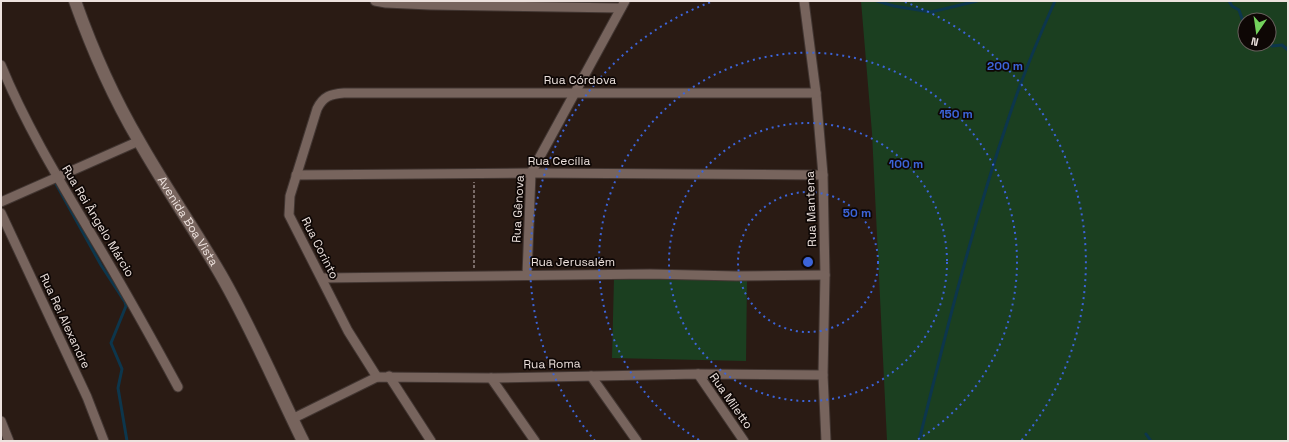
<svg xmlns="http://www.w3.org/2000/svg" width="1289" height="442" viewBox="0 0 1289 442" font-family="'Space Grotesk',sans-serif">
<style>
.green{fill:#1b3f20;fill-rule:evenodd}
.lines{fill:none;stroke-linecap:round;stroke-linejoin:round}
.stream{stroke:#0d364c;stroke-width:3}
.street-casing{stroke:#423632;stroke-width:11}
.secondary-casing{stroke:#423632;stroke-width:14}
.path{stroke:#948782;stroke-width:1.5;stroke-dasharray:3 2;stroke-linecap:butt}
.street{stroke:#77645d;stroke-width:9}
.secondary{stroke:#77645d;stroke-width:12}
.ring{fill:none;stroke:#3c64d9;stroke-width:2;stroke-dasharray:2 4}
.labels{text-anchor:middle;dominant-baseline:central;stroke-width:3.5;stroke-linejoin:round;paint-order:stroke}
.street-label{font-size:12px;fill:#ede2de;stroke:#0e0705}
.centre{fill:#3c64d9;stroke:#0e0705;stroke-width:2}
.ring-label{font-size:12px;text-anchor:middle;font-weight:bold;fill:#3c64d9;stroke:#0e0705;stroke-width:3.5;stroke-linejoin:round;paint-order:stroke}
</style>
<rect width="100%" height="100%" fill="#2a1b14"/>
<g class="green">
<path d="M 861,1 L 1288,1 L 1288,441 L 887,441 L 872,133 ZM 1245,20 L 1269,20 L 1269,44 L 1245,44 Z"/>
<path d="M 614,278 L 747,280 L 746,361 L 612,358 Z"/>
</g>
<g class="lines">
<g class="stream">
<path d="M 877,1 L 894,6 L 931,12 L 977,1"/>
<path d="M 1229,1 L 1232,6 L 1239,10 L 1245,27"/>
<path d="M 1269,42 L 1272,46 L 1282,45 L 1288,50"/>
<path d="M 55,182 L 101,265 L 125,302 L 126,306 L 111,343 L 122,369 L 118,388 L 127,441"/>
<path d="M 1146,434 L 1151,441"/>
<path d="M 919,441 C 946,332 973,223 1009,117 C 1022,77 1038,39 1055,1"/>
</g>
<g class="street-casing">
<g id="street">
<path d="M 375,1 L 386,3 L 430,5 L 621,8"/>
<path d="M 804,1 L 816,93 L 823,175 L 825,275 L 823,375 L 826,441"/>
<path d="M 1,65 C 28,131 66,191 102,252 C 128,296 153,341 178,387"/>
<path d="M 296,175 L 531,173 L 823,175"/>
<path d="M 1,202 L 139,141"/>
<path d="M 1,213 L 87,397 L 104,441"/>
<path d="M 527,275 L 531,173 L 625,1"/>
<path d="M 322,278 L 650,274 L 736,276 L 825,275"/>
<path d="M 698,374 L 744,441"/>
<path d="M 389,376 L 431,441"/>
<path d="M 591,376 L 637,441"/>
<path d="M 377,377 L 348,331 L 289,215 L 290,196 L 317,109 C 323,96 331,94 344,93 L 816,93"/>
<path d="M 491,378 L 535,441"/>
<path d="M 292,419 L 377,377 L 491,378 L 698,374 L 823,375"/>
<path d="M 1,421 L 9,441"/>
</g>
</g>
<g class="secondary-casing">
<g id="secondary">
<path id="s1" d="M 75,1 C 92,49 113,97 139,141 C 165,187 195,230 221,275 C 252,329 276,386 303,441"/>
</g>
</g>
<path class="path" d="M 474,268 L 474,182"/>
<use href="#street" class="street"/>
<use href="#secondary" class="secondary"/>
</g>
<g class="ring">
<circle cx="808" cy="262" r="70"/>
<circle cx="808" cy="262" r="139"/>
<path d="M699 440A209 209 0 1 1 917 440"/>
<path d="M595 441A278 278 0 0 1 711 2M905 2A278 278 0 0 1 1021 441"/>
</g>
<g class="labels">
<g class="street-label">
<text x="580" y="80">Rua Córdova</text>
<text x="559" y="161">Rua Cecília</text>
<text transform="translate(518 209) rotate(-87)">Rua Gênova</text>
<text transform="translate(811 209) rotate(-92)">Rua Mantena</text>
<text transform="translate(98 221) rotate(59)">Rua Rei Ângelo Márcio</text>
<text stroke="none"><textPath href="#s1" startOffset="248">Avenida Boa Vista</textPath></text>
<text transform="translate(320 248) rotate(63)">Rua Corinto</text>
<text x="573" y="262">Rua Jerusalém</text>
<text transform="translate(65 321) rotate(65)">Rua Rei Alexandre</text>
<text transform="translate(552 364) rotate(-1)">Rua Roma</text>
<text transform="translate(731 401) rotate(55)">Rua Miletto</text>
</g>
</g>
<circle cx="808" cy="262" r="6" class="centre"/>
<g class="ring-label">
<text x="1005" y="70">200 m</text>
<text x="956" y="118">150 m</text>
<text x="906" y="168">100 m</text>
<text x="857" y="217">50 m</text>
</g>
<rect width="1289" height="442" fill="none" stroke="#ede2de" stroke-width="4"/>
<g transform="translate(1257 32) rotate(193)"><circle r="19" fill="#0e0705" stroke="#675f5c"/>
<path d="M0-3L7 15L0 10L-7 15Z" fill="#73d25c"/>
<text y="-6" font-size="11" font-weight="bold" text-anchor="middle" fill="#ede2de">N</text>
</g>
</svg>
